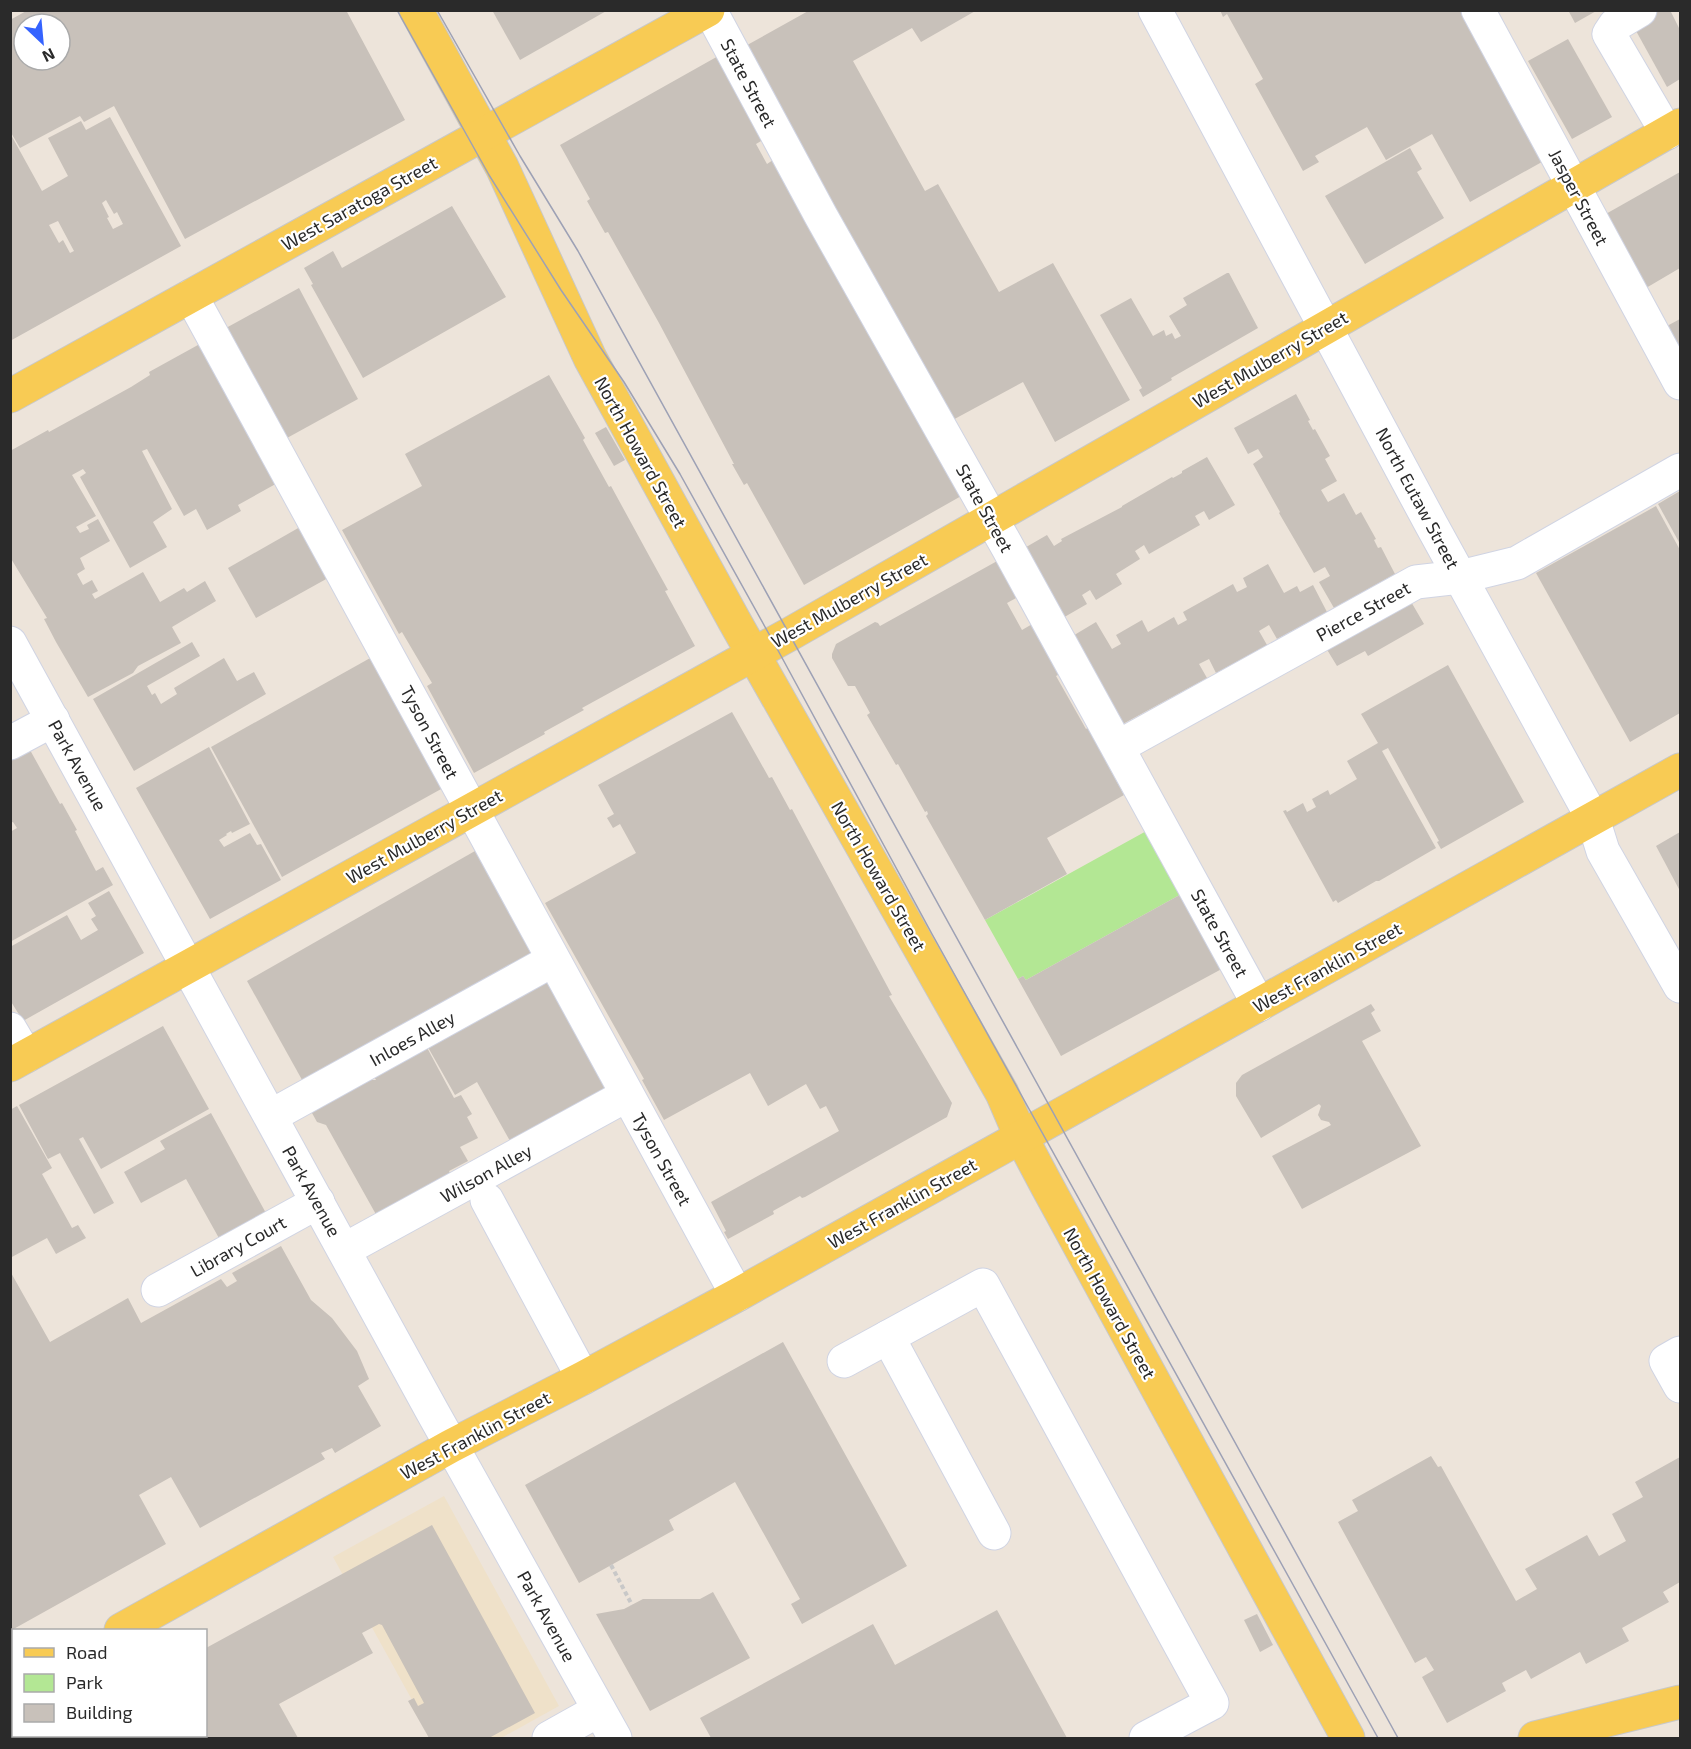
<svg xmlns="http://www.w3.org/2000/svg" width="1691" height="1749" viewBox="0 0 1691 1749" font-family="'Exo 2',sans-serif">
<style>
.education{fill:#efe1c9}
.green{fill:#b3e794}
.building{fill:#c8c1ba;fill-rule:evenodd}
.lines{fill:none;stroke-linecap:round;stroke-linejoin:round}
.minor-casing{stroke:#d0d4e3;stroke-width:35}
.major-casing{stroke:#c8c8c8;stroke-width:35}
.path{stroke:#c8c8c8;stroke-width:4;stroke-dasharray:4.5 3;stroke-linecap:butt}
.minor{stroke:#fff;stroke-width:33}
.major{stroke:#f8cb54;stroke-width:33}
.tram{stroke:#9da1b5;stroke-width:1.5}
.labels{text-anchor:middle;dominant-baseline:central;stroke-width:4.5;stroke-linejoin:round;paint-order:stroke}
.street-label{font-size:18px;fill:#2a2a2a;stroke:#fff}
</style>
<rect width="100%" height="100%" fill="#ede4da"/>
<path class="education" d="M 444,1496 L 559,1706 L 501,1738 L 433,1738 L 333,1557 Z"/>
<path class="green" d="M 1150,829 L 1185,892 L 1026,980 L 1023,976 L 1018,979 L 985,920 Z"/>
<g class="building">
<path d="M 28,10 L 346,10 L 405,120 L 185,239 L 114,106 L 84,122 L 80,116 L 20,148 L 10,131 L 10,20 ZM 24,24 L 60,24 L 60,60 L 24,60 Z"/>
<path d="M 492,10 L 608,10 L 520,60 Z"/>
<path d="M 810,10 L 977,10 L 921,42 L 912,28 L 853,61 L 925,191 L 938,184 L 999,292 L 1053,263 L 1130,400 L 1055,442 L 1023,382 L 949,422 L 740,49 Z"/>
<path d="M 1220,10 L 1467,10 L 1549,158 L 1470,202 L 1432,134 L 1386,160 L 1367,127 L 1315,156 L 1319,162 L 1303,171 L 1255,84 L 1263,79 L 1227,14 L 1223,17 Z"/>
<path d="M 1568,10 L 1598,10 L 1575,23 Z"/>
<path d="M 1648,10 L 1670,10 L 1680,30 L 1680,79 L 1667,87 L 1630,20 Z"/>
<path d="M 1568,39 L 1612,117 L 1572,139 L 1528,61 Z"/>
<path d="M 720,55 L 766,138 L 756,144 L 767,164 L 776,158 L 963,495 L 804,585 L 747,483 L 744,485 L 732,464 L 734,464 L 659,323 L 608,232 L 605,233 L 587,201 L 590,199 L 560,145 Z"/>
<path d="M 110,117 L 181,246 L 10,341 L 10,133 L 42,191 L 68,176 L 48,138 L 81,121 L 86,130 ZM 106,200 L 114,214 L 117,212 L 123,224 L 113,229 L 107,218 L 109,217 L 102,203 ZM 58,221 L 74,251 L 70,253 L 63,240 L 59,243 L 49,225 Z"/>
<path d="M 1410,148 L 1422,169 L 1417,172 L 1444,218 L 1365,264 L 1325,196 Z"/>
<path d="M 1680,172 L 1680,268 L 1646,288 L 1604,215 Z"/>
<path d="M 452,206 L 506,297 L 363,378 L 311,285 L 313,284 L 304,268 L 333,251 L 342,268 Z"/>
<path d="M 1227,273 L 1229,273 L 1258,328 L 1171,378 L 1172,380 L 1143,397 L 1139,390 L 1142,388 L 1100,315 L 1131,298 L 1153,336 L 1164,330 L 1166,336 L 1172,333 L 1175,339 L 1181,336 L 1169,316 L 1187,305 L 1183,298 Z"/>
<path d="M 299,288 L 358,399 L 287,438 L 226,328 Z"/>
<path d="M 1680,319 L 1680,351 L 1667,326 Z"/>
<path d="M 207,340 L 281,481 L 238,505 L 241,511 L 207,530 L 196,509 L 184,516 L 147,449 L 142,451 L 172,509 L 153,522 L 167,547 L 130,568 L 80,477 L 86,473 L 83,469 L 72,475 L 96,516 L 76,527 L 80,533 L 89,529 L 87,525 L 98,519 L 110,541 L 80,558 L 85,569 L 77,574 L 83,585 L 92,580 L 98,591 L 92,594 L 95,599 L 143,572 L 160,602 L 184,588 L 187,592 L 205,581 L 216,601 L 172,627 L 181,643 L 138,666 L 133,673 L 88,697 L 56,642 L 44,619 L 47,618 L 10,557 L 10,451 L 48,430 L 49,432 L 131,387 L 150,375 L 149,372 Z"/>
<path d="M 549,375 L 585,438 L 583,440 L 609,487 L 611,486 L 652,561 L 668,590 L 665,591 L 695,646 L 582,708 L 584,710 L 544,732 L 545,734 L 474,773 L 427,686 L 432,683 L 402,632 L 399,634 L 342,530 L 422,486 L 405,454 Z"/>
<path d="M 1296,394 L 1310,420 L 1308,421 L 1313,430 L 1315,429 L 1330,456 L 1325,459 L 1337,481 L 1321,490 L 1328,502 L 1344,493 L 1356,515 L 1361,512 L 1376,539 L 1374,540 L 1378,548 L 1381,547 L 1395,574 L 1334,608 L 1319,582 L 1330,576 L 1325,567 L 1314,573 L 1279,513 L 1280,512 L 1253,464 L 1263,457 L 1258,449 L 1248,454 L 1234,428 Z"/>
<path d="M 606,427 L 625,460 L 614,466 L 595,433 Z"/>
<path d="M 1207,457 L 1235,505 L 1209,520 L 1204,511 L 1195,516 L 1200,525 L 1149,554 L 1144,545 L 1135,551 L 1140,559 L 1116,574 L 1122,584 L 1096,600 L 1090,590 L 1082,595 L 1087,604 L 1061,619 L 1021,550 L 1047,535 L 1054,546 L 1062,541 L 1061,539 L 1122,507 L 1122,506 L 1172,477 L 1173,478 L 1182,473 L 1182,471 Z"/>
<path d="M 1680,491 L 1680,544 L 1658,504 Z"/>
<path d="M 1656,506 L 1680,550 L 1680,713 L 1630,742 L 1536,573 Z"/>
<path d="M 300,527 L 328,578 L 256,618 L 228,568 Z"/>
<path d="M 999,560 L 1018,597 L 1007,603 L 1022,630 L 1034,623 L 1062,673 L 1056,676 L 1086,729 L 1090,726 L 1109,760 L 1106,762 L 1124,795 L 1047,838 L 1067,874 L 985,920 L 926,816 L 928,814 L 927,811 L 925,812 L 898,764 L 896,765 L 867,715 L 870,713 L 855,686 L 848,686 L 832,658 L 832,654 L 836,644 L 875,622 L 878,623 L 880,626 Z"/>
<path d="M 1268,564 L 1284,593 L 1297,586 L 1300,592 L 1313,585 L 1327,612 L 1277,639 L 1269,625 L 1259,631 L 1267,645 L 1216,673 L 1209,659 L 1199,664 L 1207,678 L 1121,725 L 1071,637 L 1096,622 L 1112,649 L 1121,644 L 1116,635 L 1142,620 L 1148,632 L 1174,617 L 1178,625 L 1187,620 L 1183,612 L 1233,584 L 1237,592 L 1247,587 L 1243,578 Z"/>
<path d="M 1410,600 L 1424,624 L 1368,656 L 1365,651 L 1337,666 L 1326,648 Z"/>
<path d="M 192,642 L 200,656 L 147,686 L 152,695 L 155,693 L 161,704 L 177,694 L 174,688 L 224,658 L 237,681 L 254,672 L 266,694 L 134,771 L 93,699 Z"/>
<path d="M 372,657 L 443,788 L 282,877 L 211,747 Z"/>
<path d="M 1448,665 L 1524,802 L 1441,849 L 1437,842 L 1439,841 L 1388,748 L 1382,751 L 1436,848 L 1379,881 L 1376,881 L 1338,903 L 1336,900 L 1333,902 L 1283,811 L 1286,810 L 1287,812 L 1303,803 L 1307,812 L 1316,807 L 1312,799 L 1328,790 L 1330,795 L 1357,779 L 1347,761 L 1378,743 L 1361,714 Z"/>
<path d="M 732,712 L 768,776 L 769,778 L 772,777 L 790,810 L 792,809 L 892,995 L 889,996 L 952,1103 L 947,1117 L 805,1197 L 802,1198 L 800,1196 L 773,1211 L 774,1214 L 728,1239 L 724,1232 L 726,1231 L 711,1202 L 839,1131 L 826,1106 L 820,1109 L 806,1084 L 768,1106 L 750,1073 L 664,1120 L 642,1080 L 644,1079 L 545,903 L 636,853 L 620,824 L 613,828 L 607,818 L 614,814 L 598,785 Z"/>
<path d="M 209,747 L 250,824 L 232,833 L 231,831 L 226,834 L 227,835 L 219,840 L 224,847 L 250,833 L 257,845 L 261,844 L 281,880 L 210,919 L 136,788 Z"/>
<path d="M 30,750 L 60,804 L 62,803 L 77,830 L 75,831 L 96,871 L 103,867 L 113,885 L 10,942 L 10,832 L 17,828 L 13,822 L 10,823 L 10,761 Z"/>
<path d="M 1680,832 L 1680,891 L 1656,846 Z"/>
<path d="M 482,847 L 542,957 L 306,1087 L 247,981 Z"/>
<path d="M 109,891 L 144,953 L 23,1021 L 10,1000 L 10,947 L 67,915 L 81,940 L 98,930 L 91,919 L 96,916 L 88,903 Z"/>
<path d="M 1185,892 L 1229,965 L 1061,1056 L 1018,979 L 1023,976 L 1026,980 Z"/>
<path d="M 545,970 L 612,1090 L 510,1141 L 477,1082 L 455,1095 L 425,1042 Z"/>
<path d="M 1371,1004 L 1375,1010 L 1371,1013 L 1381,1031 L 1362,1041 L 1421,1146 L 1302,1209 L 1272,1156 L 1331,1125 L 1329,1122 L 1321,1120 L 1318,1115 L 1321,1106 L 1319,1104 L 1261,1138 L 1236,1096 L 1236,1083 L 1242,1075 Z"/>
<path d="M 163,1026 L 209,1109 L 101,1169 L 83,1137 L 79,1139 L 114,1203 L 94,1214 L 60,1153 L 48,1159 L 19,1105 Z"/>
<path d="M 424,1042 L 454,1098 L 461,1095 L 472,1114 L 467,1117 L 478,1138 L 460,1147 L 468,1161 L 449,1171 L 451,1175 L 378,1218 L 326,1125 L 317,1122 L 312,1113 L 314,1104 L 369,1074 L 372,1080 L 376,1080 L 372,1073 Z"/>
<path d="M 17,1106 L 52,1168 L 42,1174 L 72,1228 L 78,1225 L 86,1238 L 56,1254 L 47,1238 L 10,1258 L 10,1110 Z"/>
<path d="M 211,1113 L 267,1215 L 220,1240 L 186,1179 L 141,1203 L 124,1172 L 165,1149 L 160,1141 Z"/>
<path d="M 281,1246 L 311,1300 L 332,1318 L 357,1351 L 369,1379 L 358,1386 L 381,1426 L 335,1453 L 332,1448 L 321,1453 L 325,1459 L 200,1528 L 171,1477 L 139,1495 L 166,1544 L 10,1631 L 10,1271 L 50,1342 L 128,1298 L 141,1323 L 221,1279 L 227,1287 L 237,1281 L 232,1273 Z"/>
<path d="M 783,1342 L 907,1566 L 802,1624 L 791,1604 L 800,1599 L 735,1482 L 669,1520 L 674,1530 L 579,1583 L 525,1485 Z"/>
<path d="M 1431,1456 L 1438,1467 L 1441,1466 L 1516,1601 L 1537,1589 L 1525,1569 L 1587,1535 L 1599,1556 L 1626,1541 L 1612,1514 L 1643,1497 L 1635,1482 L 1680,1457 L 1680,1582 L 1663,1592 L 1669,1602 L 1622,1628 L 1629,1641 L 1586,1664 L 1580,1652 L 1531,1679 L 1526,1670 L 1502,1683 L 1506,1691 L 1447,1723 L 1422,1677 L 1434,1670 L 1426,1657 L 1415,1663 L 1338,1522 L 1358,1511 L 1352,1500 Z"/>
<path d="M 432,1525 L 535,1713 L 489,1738 L 429,1738 L 408,1701 L 414,1698 L 418,1706 L 424,1703 L 382,1625 L 379,1624 L 362,1633 L 373,1653 L 279,1704 L 298,1738 L 199,1738 L 198,1736 L 206,1736 L 206,1648 Z"/>
<path d="M 713,1592 L 750,1658 L 650,1711 L 596,1614 L 624,1609 L 643,1599 L 700,1599 Z"/>
<path d="M 997,1610 L 1067,1738 L 711,1738 L 700,1718 L 873,1624 L 895,1665 Z"/>
<path d="M 1257,1614 L 1273,1645 L 1260,1652 L 1244,1620 Z"/>
<path d="M 76,1736 L 122,1736 L 124,1738 L 71,1738 Z"/>
</g>
<g class="lines">
<g class="minor-casing">
<g id="minor">
<path d="M 710,10 L 821,216 L 1008,548 L 1259,1005"/>
<path d="M 1155,10 L 1431,524 L 1593,819 L 1603,851 L 1680,986"/>
<path d="M 1478,10 L 1680,383"/>
<path d="M 1640,10 L 1615,25 L 1609,34 L 1667,133"/>
<path d="M 191,296 L 737,1295"/>
<path d="M 10,643 L 432,1411 L 615,1738"/>
<path d="M 10,743 L 53,720"/>
<path d="M 1118,747 L 1416,582 L 1460,577 L 1517,563 L 1680,470"/>
<path d="M 10,1029 L 26,1056"/>
<path d="M 271,1116 L 553,960"/>
<path d="M 487,1200 L 583,1378"/>
<path d="M 344,1250 L 627,1095"/>
<path d="M 158,1290 L 318,1202"/>
<path d="M 1680,1353 L 1666,1361 L 1680,1386"/>
<path d="M 844,1361 L 888,1337"/>
<path d="M 994,1533 L 888,1337 L 983,1285 L 1212,1703 L 1146,1738"/>
<path d="M 549,1738 L 599,1710"/>
</g>
</g>
<g class="major-casing">
<g id="major">
<path d="M 416,10 L 502,167 L 590,358 L 735,622 L 1002,1093 L 1021,1137 L 1047,1186 L 1348,1738"/>
<path d="M 10,396 L 708,10"/>
<path d="M 10,1065 L 790,634 L 1680,125"/>
<path d="M 121,1630 L 451,1446 L 583,1378 L 737,1295 L 1680,770"/>
<path d="M 10,1692 L 14,1691"/>
<path d="M 1535,1738 L 1680,1702"/>
</g>
</g>
<path class="path" d="M 611,1565 L 632,1605"/>
<use href="#minor" class="minor"/>
<use href="#major" class="major"/>
<g class="tram">
<path d="M 397,10 L 489,175 L 561,290 L 624,382 L 680,474 L 774,643 L 932,934 L 1378,1738"/>
<path d="M 437,10 L 520,156 L 578,251 L 1398,1738"/>
</g>
</g>
<g class="labels">
<g class="street-label">
<text transform="translate(749 83) rotate(62)">State Street</text>
<text transform="translate(1579 197) rotate(62)">Jasper Street</text>
<text transform="translate(359 203) rotate(-29)">West Saratoga Street</text>
<text transform="translate(1270 359) rotate(-30)">West Mulberry Street</text>
<text transform="translate(641 452) rotate(61)">North Howard Street</text>
<text transform="translate(1418 498) rotate(62)">North Eutaw Street</text>
<text transform="translate(985 508) rotate(61)">State Street</text>
<text transform="translate(849 600) rotate(-29)">West Mulberry Street</text>
<text transform="translate(1363 611) rotate(-29)">Pierce Street</text>
<text transform="translate(430 732) rotate(62)">Tyson Street</text>
<text transform="translate(78 765) rotate(61)">Park Avenue</text>
<text transform="translate(424 836) rotate(-29)">West Mulberry Street</text>
<text transform="translate(879 876) rotate(60)">North Howard Street</text>
<text transform="translate(1220 933) rotate(61)">State Street</text>
<text transform="translate(1327 967) rotate(-29)">West Franklin Street</text>
<text transform="translate(412 1038) rotate(-29)">Inloes Alley</text>
<text transform="translate(662 1159) rotate(61)">Tyson Street</text>
<text transform="translate(486 1173) rotate(-29)">Wilson Alley</text>
<text transform="translate(312 1191) rotate(61)">Park Avenue</text>
<text transform="translate(902 1203) rotate(-29)">West Franklin Street</text>
<text transform="translate(238 1246) rotate(-29)">Library Court</text>
<text transform="translate(1110 1303) rotate(61)">North Howard Street</text>
<text transform="translate(475 1435) rotate(-28)">West Franklin Street</text>
<text transform="translate(547 1616) rotate(61)">Park Avenue</text>
</g>
</g>
<rect width="1691" height="1749" fill="none" stroke="#2a2a2a" stroke-width="24"/>
<rect x="12" y="1629" width="195" height="108" fill="#ffffff" stroke="#aaaaaa" stroke-width="1.5"/>
<rect x="24" y="1648" width="30" height="9" fill="#f8cb54" stroke="#aaaaaa" stroke-width="1.5"/>
<text x="66" y="1659" font-size="18" fill="#2a2a2a">Road</text>
<rect x="24" y="1674" width="30" height="18" fill="#b3e794" stroke="#aaaaaa" stroke-width="1.5"/>
<text x="66" y="1689" font-size="18" fill="#2a2a2a">Park</text>
<rect x="24" y="1704" width="30" height="18" fill="#c8c1ba" stroke="#aaaaaa" stroke-width="1.5"/>
<text x="66" y="1719" font-size="18" fill="#2a2a2a">Building</text>
<g transform="translate(42 42) rotate(154)"><circle r="28" fill="#ffffff" stroke="#aaaaaa" stroke-width="1.5"/>
<path d="M0-4.5L10 22L0 15L-10 22Z" fill="#3563ff"/>
<text y="-9" font-size="16" font-weight="bold" text-anchor="middle" fill="#2a2a2a">N</text>
</g>
</svg>
